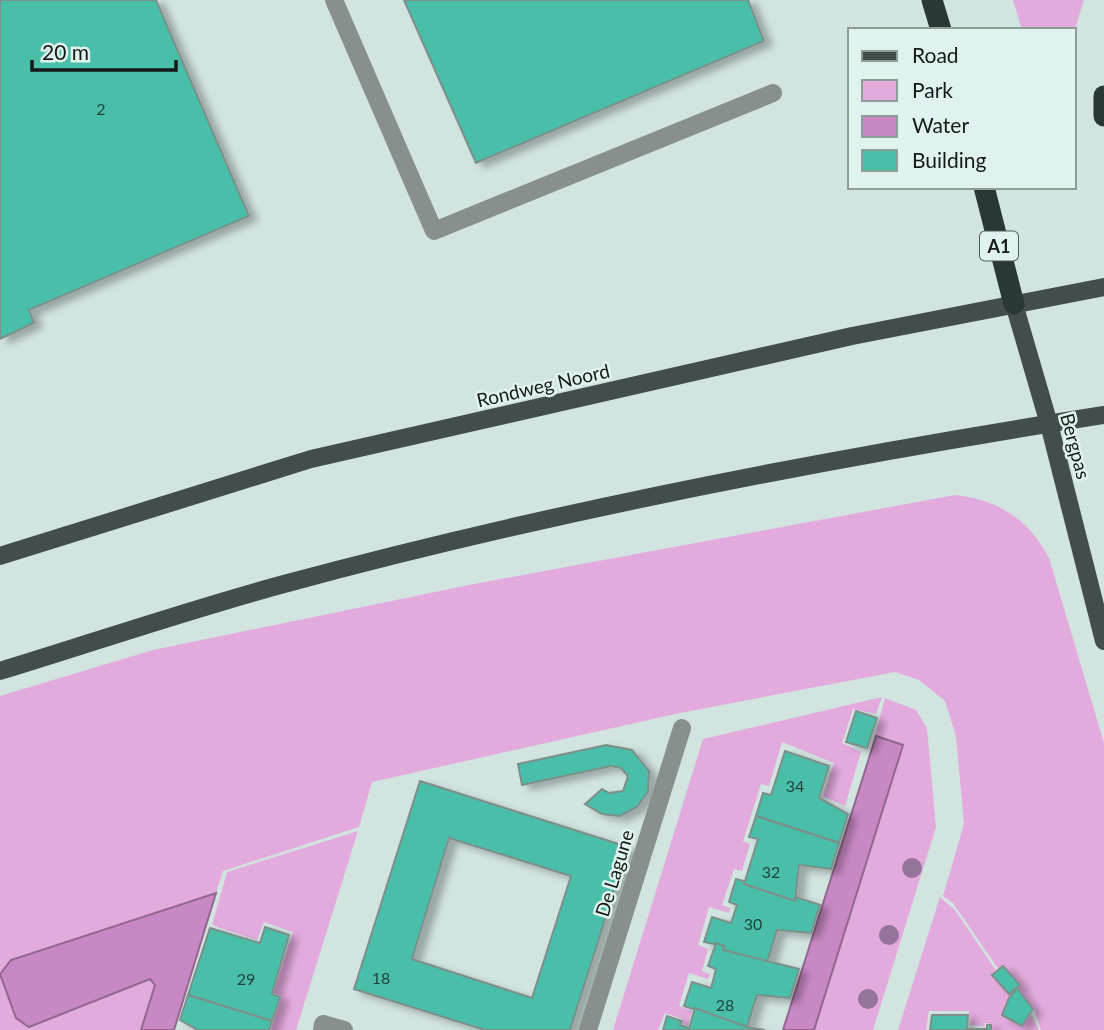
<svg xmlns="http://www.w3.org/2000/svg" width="1104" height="1030" viewBox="0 0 1104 1030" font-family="Lato,sans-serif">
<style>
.green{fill:#e3aade}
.water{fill:#c888c3;stroke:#926790;stroke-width:2}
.building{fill:#48bea9;stroke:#7e8f8b;stroke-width:2;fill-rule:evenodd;filter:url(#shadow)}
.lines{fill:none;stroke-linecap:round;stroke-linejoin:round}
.minor{stroke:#888f8d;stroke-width:18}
.major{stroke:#414e4b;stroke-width:18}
.highway{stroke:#293834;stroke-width:21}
.tree{fill:#95739a}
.labels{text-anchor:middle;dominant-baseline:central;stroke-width:5;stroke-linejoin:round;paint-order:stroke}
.number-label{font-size:16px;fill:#21433d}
.shield{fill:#dff2ed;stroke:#515b59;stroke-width:2}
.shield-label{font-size:18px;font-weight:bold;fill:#141a19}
.street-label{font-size:19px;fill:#141a19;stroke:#dff2ed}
</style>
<defs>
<filter id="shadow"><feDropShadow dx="8" dy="4.5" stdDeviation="3.5" flood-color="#0004"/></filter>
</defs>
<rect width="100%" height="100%" fill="#d2e4e0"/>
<g class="green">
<path d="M 1013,0 L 1084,0 L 1074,32 L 1022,30 Z"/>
<path d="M 955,495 C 999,500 1028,519 1049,558 L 1104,743 L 1104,1030 L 1041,1030 L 1035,1012 L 1017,988 L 1039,1030 L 992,1030 L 992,1024 L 984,1023 L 985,1027 L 971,1025 L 969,1011 L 929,1011 L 926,1030 L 898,1030 L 940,897 L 955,910 L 999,975 L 1003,976 L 953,903 L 943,896 L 964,824 L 956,736 L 945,701 L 919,680 L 895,672 L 680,713 L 372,782 L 359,827 L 223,871 L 216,893 L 11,960 L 0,972 L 0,696 L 153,650 L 474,584 Z"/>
<path d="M 882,697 L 876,714 L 853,709 L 842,743 L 861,752 L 845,806 L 823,796 L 834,763 L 782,742 L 769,786 L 761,784 L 743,841 L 750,844 L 742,871 L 734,869 L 722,905 L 730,908 L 729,913 L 709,907 L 698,945 L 708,949 L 702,971 L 710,974 L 708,979 L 689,973 L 679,1006 L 692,1011 L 688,1026 L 683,1024 L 683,1019 L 665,1013 L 658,1030 L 613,1030 L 703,739 Z"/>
<path d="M 885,698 L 916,710 L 927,728 L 936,827 L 873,1030 L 814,1030 L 903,745 L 876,736 L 874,739 Z"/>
<path d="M 358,831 L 296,1030 L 271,1030 L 281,996 L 273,993 L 293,932 L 264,922 L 257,940 L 212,925 L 227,872 Z"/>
<path d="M 0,974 L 16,1018 L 29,1027 L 151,979 L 155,985 L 141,1030 L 0,1030 Z"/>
</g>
<g class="water">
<path d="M 876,736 L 903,745 L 814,1030 L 783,1030 Z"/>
<path d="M 216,893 L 174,1030 L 141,1030 L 155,985 L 150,979 L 29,1027 L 16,1018 L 0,974 L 11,960 Z"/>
</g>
<g class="building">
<path d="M 0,0 L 156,0 L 249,216 L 29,310 L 34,323 L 0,339 Z"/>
<path d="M 404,0 L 748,0 L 764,41 L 476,163 Z"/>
<path d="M 856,711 L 877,718 L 867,748 L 846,742 Z"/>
<path d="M 606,745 L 632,750 L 649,771 L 648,792 L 637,807 L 620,816 L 602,814 L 585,804 L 602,789 L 609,793 L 623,791 L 628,776 L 621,768 L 611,766 L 522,785 L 518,764 Z"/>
<path d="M 785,751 L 829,766 L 819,798 L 848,814 L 839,843 L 756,816 L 763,793 L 771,795 Z"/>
<path d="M 420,781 L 628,847 L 570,1030 L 485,1030 L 354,989 ZM 449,838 L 571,876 L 532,998 L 412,959 Z"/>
<path d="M 756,816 L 839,843 L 831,869 L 799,865 L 795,901 L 744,884 L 758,839 L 749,837 Z"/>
<path d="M 736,879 L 744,881 L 744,884 L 795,901 L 796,897 L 820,905 L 811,933 L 777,930 L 767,963 L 723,950 L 724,946 L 704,942 L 712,917 L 731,923 L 737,905 L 729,902 Z"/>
<path d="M 265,927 L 289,935 L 272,994 L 280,997 L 272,1021 L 188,995 L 210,928 L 260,943 Z"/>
<path d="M 716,943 L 724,946 L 723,950 L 799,969 L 790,998 L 757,995 L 747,1027 L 684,1006 L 692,982 L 711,988 L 716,969 L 708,966 Z"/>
<path d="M 1003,966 L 1020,985 L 1009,994 L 992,975 Z"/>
<path d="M 1017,988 L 1033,1009 L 1022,1026 L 1002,1015 L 1009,998 Z"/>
<path d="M 188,995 L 272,1021 L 269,1030 L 198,1030 L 180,1020 Z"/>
<path d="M 695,1008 L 747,1027 L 765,1030 L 663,1030 L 667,1016 L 682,1021 L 680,1025 L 689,1028 Z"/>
<path d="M 932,1015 L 968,1015 L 967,1029 L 987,1029 L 987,1025 L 991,1025 L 991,1030 L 930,1030 Z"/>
</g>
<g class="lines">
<g class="minor">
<path d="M 334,0 L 434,231 L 773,93"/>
<path d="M 322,1030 L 323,1024 L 344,1030"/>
<path d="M 588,1030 L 682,728"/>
</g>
<g class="major">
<path d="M 1014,304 L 1049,424 L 1104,641"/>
<path d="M 0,556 L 311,459 L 852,336 L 1104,287"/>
<path d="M 0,671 C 95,642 188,610 284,584 C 553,511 829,458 1104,415"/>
</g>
<g class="highway">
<path d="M 932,0 L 941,30"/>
<path d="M 1104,96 L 1104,116"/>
<path d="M 984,187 L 1014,304"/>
</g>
</g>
<g class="tree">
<circle cx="912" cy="868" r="10"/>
<circle cx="889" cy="935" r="10"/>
<circle cx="868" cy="999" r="10"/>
</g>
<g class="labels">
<g class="number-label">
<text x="101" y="108">2</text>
<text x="795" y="785">34</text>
<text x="771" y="871">32</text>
<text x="753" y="923">30</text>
<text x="381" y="977">18</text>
<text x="246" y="978">29</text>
<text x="725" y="1004">28</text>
</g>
<rect class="shield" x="980" y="231.5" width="38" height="29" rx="5"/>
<g class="shield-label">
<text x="999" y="246">A1</text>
</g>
<g class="street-label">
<text transform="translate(543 385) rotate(-13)">Rondweg Noord</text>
<text transform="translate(1076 446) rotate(75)">Bergpas</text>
<text transform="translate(614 873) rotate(-73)">De Lagune</text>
</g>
</g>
<rect x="848" y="28" width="228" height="161" fill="#dff2ed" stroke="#8e9c98" stroke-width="2"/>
<rect x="862" y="51" width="35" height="10" fill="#414e4b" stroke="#8e9c98" stroke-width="2"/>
<text x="912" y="63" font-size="21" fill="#141a19">Road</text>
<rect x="862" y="80" width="35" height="21" fill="#e3aade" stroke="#8e9c98" stroke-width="2"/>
<text x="912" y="98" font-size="21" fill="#141a19">Park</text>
<rect x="862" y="116" width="35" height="21" fill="#c888c3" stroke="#8e9c98" stroke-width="2"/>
<text x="912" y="133" font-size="21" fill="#141a19">Water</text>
<rect x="862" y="150" width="35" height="21" fill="#48bea9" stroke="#8e9c98" stroke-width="2"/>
<text x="912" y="168" font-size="21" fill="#141a19">Building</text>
<path d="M32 60v10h144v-10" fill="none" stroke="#141a19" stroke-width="3.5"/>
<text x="42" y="60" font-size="21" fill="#141a19" stroke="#dff2ed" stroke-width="5" paint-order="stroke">20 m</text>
</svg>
